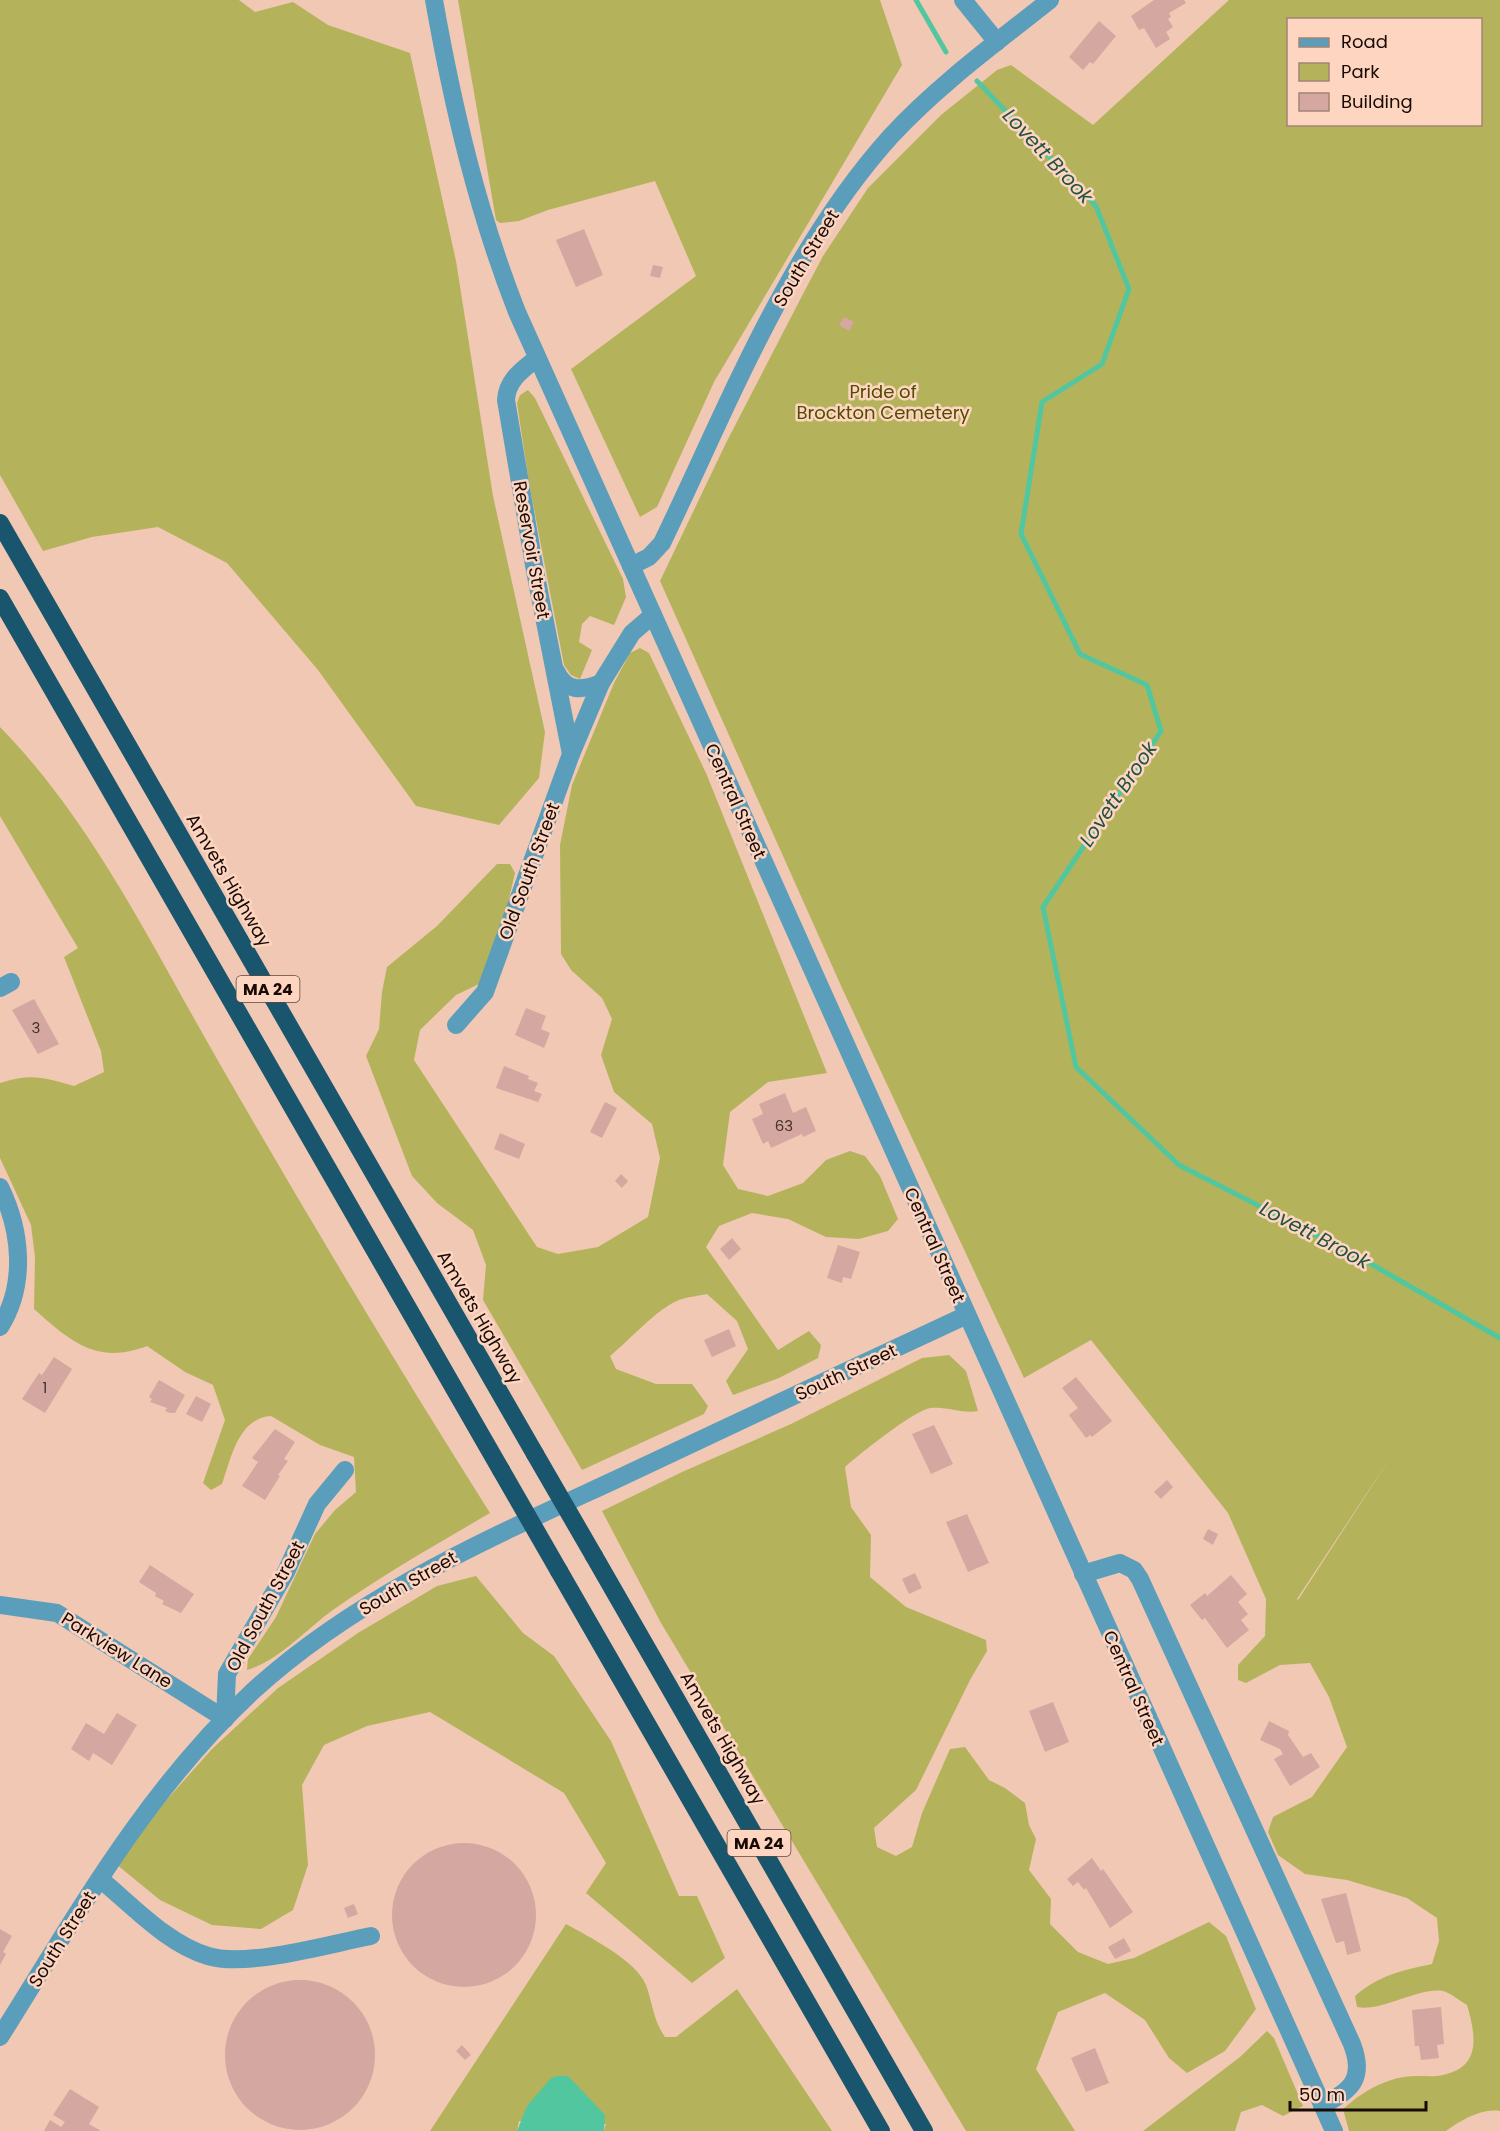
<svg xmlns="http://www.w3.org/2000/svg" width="1500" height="2131" viewBox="0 0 1500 2131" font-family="Poppins,sans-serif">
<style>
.green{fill:#b4b35b;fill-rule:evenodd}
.water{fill:#52c69f}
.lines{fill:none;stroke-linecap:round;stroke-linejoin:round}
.stream{stroke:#52c69f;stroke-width:5}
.building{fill:#d4a7a1}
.minor{stroke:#5b9ebb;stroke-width:18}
.highway{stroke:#19566d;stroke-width:18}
.highway-bridge{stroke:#19566d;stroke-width:18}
.labels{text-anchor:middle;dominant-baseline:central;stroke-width:5;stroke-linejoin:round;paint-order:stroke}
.number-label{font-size:15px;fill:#47322c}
.shield{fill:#fed5c1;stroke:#5d483d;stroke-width:1.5}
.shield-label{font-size:16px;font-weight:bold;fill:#180b05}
.street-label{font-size:18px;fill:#180b05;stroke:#fed5c1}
.park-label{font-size:18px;fill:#4f4d00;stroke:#fed5c1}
.water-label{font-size:20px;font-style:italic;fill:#235342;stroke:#fed5c1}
</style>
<rect width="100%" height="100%" fill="#f1c8b4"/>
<g class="green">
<path d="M 0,0 L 239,0 L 255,12 L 293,2 L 328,25 L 410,53 L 456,261 L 493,496 L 545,732 L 539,778 L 499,825 L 416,806 L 318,670 L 227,563 L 158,527 L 92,537 L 43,551 L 0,475 Z"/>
<path d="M 458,0 L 880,0 L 902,65 L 714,382 L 657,507 L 640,517 L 571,369 L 696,276 L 655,181 L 548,210 L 519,221 L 500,223 L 496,220 Z"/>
<path d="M 1229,0 L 1500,0 L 1500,2111 C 1482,2108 1461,2120 1446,2131 L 1349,2131 L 1343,2109 C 1361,2093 1380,2081 1404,2077 C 1415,2075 1426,2077 1437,2076 C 1481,2070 1477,2039 1467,2005 C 1460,2001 1453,1995 1446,1992 C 1424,1984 1381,2013 1357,2007 L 1355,1996 C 1377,1976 1403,1970 1432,1964 L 1439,1941 L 1437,1918 L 1407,1898 L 1347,1880 L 1305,1874 L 1278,1855 L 1268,1832 L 1273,1817 L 1312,1797 L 1347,1747 L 1329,1697 L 1310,1663 L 1280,1665 L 1246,1683 L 1238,1680 L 1238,1665 L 1265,1636 L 1266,1599 L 1228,1513 L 1091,1340 L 1024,1378 L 842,988 L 660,581 L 726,443 L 804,292 L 823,256 L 868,188 L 941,115 L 997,70 L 1011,65 L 1093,125 ZM 1288,20 L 1480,20 L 1480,124 L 1288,124 ZM 1394,1452 L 1298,1600 L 1297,1599 Z"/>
<path d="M 528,390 L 535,398 L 623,579 L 626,597 L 614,625 L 590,616 L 582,624 L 579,642 L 592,650 L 580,679 L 571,675 L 564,665 L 529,483 L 517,403 L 520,395 Z"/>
<path d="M 640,648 L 649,653 L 706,773 L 827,1073 L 768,1082 L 730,1112 L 723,1165 L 738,1189 L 768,1196 L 803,1183 L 826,1160 L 850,1151 L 865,1156 L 880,1176 L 898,1219 L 888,1231 L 859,1239 L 826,1237 L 788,1219 L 752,1213 L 719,1226 L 706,1247 L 778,1350 L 809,1331 L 821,1345 L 818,1358 L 779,1378 L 733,1395 L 726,1381 L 748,1349 L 737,1321 L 707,1294 C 698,1296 687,1297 679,1300 C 655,1310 631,1339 610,1356 L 616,1369 L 656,1384 L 692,1384 L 708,1406 L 704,1414 L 582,1470 L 483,1300 L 486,1265 L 473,1230 L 437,1203 L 412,1176 L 366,1056 L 379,1029 L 382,992 L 387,967 L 437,926 L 497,864 L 510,864 L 515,873 L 507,907 L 481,983 L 456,995 L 420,1030 L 414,1060 L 537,1247 L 558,1254 L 598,1247 L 648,1217 L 660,1158 L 652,1124 L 614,1092 L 601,1055 L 612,1019 L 602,998 L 571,970 L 561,954 L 560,845 L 572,785 L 614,683 L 630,653 Z"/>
<path d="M 0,727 C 94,823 154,950 221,1066 C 308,1217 397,1366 490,1513 C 437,1544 384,1574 333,1610 C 305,1630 280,1660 247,1670 L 248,1659 L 276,1617 L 315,1534 L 335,1510 L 356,1492 L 354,1457 L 320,1445 L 271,1416 C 238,1418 231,1459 222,1484 L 211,1490 L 203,1483 L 225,1420 L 213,1385 L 185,1372 L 147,1346 C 97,1365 71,1342 34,1309 L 35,1257 L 31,1225 L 0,1158 L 0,1083 C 30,1073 44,1077 74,1086 L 104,1072 L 101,1051 L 64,957 L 78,948 L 0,816 Z"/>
<path d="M 949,1355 L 966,1371 L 978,1411 C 962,1414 947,1406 931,1408 C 914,1410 860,1454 845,1467 L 851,1507 L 871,1535 L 870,1577 L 906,1607 L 986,1640 L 987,1651 L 970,1680 L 916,1790 L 874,1828 L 877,1847 L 896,1856 L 912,1847 L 922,1813 L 950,1749 L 965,1747 L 989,1780 L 1005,1788 L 1025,1803 L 1029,1825 L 1036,1839 L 1029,1870 L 1051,1899 L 1050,1924 L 1078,1952 L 1108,1964 L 1134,1958 L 1209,1922 L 1226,1936 L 1256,2009 L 1225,2051 L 1187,2073 L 1169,2058 L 1145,2020 L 1105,1993 L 1058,2012 L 1036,2069 L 1075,2131 L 966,2131 L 661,1623 L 602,1511 L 682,1472 L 791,1424 L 922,1358 Z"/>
<path d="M 476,1576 L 523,1633 L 554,1656 L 611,1741 L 679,1896 L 697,1896 L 725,1958 L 692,1983 L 586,1893 L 606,1863 L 564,1793 L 430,1712 L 367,1726 L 324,1745 L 302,1785 L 308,1865 L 293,1910 L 261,1929 L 212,1925 L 160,1900 L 116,1864 L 163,1804 L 212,1749 L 278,1688 L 358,1633 L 437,1586 Z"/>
<path d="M 566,1924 C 589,1937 636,1960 646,1985 C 653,2004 653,2020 665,2037 L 676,2037 L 737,1989 L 832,2131 L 604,2131 L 606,2124 L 519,2121 L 517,2131 L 430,2131 Z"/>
<path d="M 1267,2031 L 1274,2038 L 1303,2106 L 1283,2116 L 1262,2105 L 1241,2112 L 1235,2131 L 1143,2131 L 1240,2057 Z"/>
</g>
<path class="water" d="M 557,2076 L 568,2076 L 605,2115 L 604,2131 L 517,2131 L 527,2106 L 551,2078 Z"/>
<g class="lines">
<g class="stream">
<path d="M 916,0 L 946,52"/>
<path d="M 977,81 L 1096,206 L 1129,289 L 1102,364 L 1042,402 L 1021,534 L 1080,654 L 1147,685 L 1161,731 L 1043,907 L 1076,1067 L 1179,1165 L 1359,1257 L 1500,1338"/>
</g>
</g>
<g class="building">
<path d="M 1154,0 L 1184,0 L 1186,3 L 1169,13 L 1171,17 L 1168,19 L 1173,27 L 1166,32 L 1170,39 L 1156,48 L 1144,28 L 1139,30 L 1131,16 Z"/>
<path d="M 1099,21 L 1116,36 L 1093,64 L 1090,62 L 1083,70 L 1069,57 Z"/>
<path d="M 584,229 L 603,275 L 576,287 L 556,240 Z"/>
<path d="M 653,265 L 663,267 L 660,278 L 650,276 Z"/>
<path d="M 844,317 L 854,322 L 849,331 L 839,325 Z"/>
<path d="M 34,999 L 59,1044 L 38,1054 L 12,1010 Z"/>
<path d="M 526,1008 L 546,1016 L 541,1029 L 550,1033 L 544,1048 L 515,1035 Z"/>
<path d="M 504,1066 L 529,1076 L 528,1079 L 538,1083 L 534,1091 L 542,1094 L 538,1102 L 496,1088 Z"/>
<path d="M 785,1093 L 793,1113 L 806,1107 L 816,1131 L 803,1137 L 802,1134 L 771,1148 L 768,1141 L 763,1144 L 752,1119 L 763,1114 L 759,1104 Z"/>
<path d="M 605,1102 L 617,1108 L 602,1138 L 590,1132 Z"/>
<path d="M 500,1133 L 525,1144 L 519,1159 L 494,1149 Z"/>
<path d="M 621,1174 L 628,1181 L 622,1188 L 615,1181 Z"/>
<path d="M 732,1238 L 741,1249 L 729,1260 L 720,1249 Z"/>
<path d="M 838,1245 L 860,1252 L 851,1279 L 843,1277 L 842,1283 L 827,1278 Z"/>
<path d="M 729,1329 L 736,1346 L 712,1357 L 704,1340 Z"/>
<path d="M 54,1357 L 72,1369 L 45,1413 L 22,1399 L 39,1373 L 42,1375 Z"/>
<path d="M 1076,1377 L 1112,1421 L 1092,1437 L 1090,1435 L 1086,1438 L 1069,1415 L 1078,1408 L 1062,1388 Z"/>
<path d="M 159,1380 L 185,1395 L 175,1413 L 170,1413 L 165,1411 L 167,1408 L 150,1402 L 152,1399 L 149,1397 Z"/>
<path d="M 196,1396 L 211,1404 L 202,1422 L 186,1414 Z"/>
<path d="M 934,1425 L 953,1464 L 931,1474 L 912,1434 Z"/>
<path d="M 275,1429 L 295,1442 L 284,1459 L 288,1461 L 278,1475 L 280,1476 L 265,1500 L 242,1486 L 258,1462 L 252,1458 Z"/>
<path d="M 1167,1480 L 1173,1487 L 1161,1499 L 1154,1492 Z"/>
<path d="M 967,1514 L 989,1563 L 968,1572 L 946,1522 Z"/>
<path d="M 1208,1529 L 1218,1534 L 1213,1545 L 1203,1539 Z"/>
<path d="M 150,1565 L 194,1594 L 181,1613 L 162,1604 L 164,1601 L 155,1596 L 156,1593 L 139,1582 Z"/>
<path d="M 915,1573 L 922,1588 L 909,1594 L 902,1579 Z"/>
<path d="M 1231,1575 L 1247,1594 L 1238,1602 L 1248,1614 L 1241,1620 L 1249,1630 L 1227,1648 L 1205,1618 L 1202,1620 L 1190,1605 L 1205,1593 L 1207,1596 Z"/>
<path d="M 1053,1702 L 1069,1742 L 1045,1752 L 1029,1711 Z"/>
<path d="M 117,1713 L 137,1725 L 112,1765 L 93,1753 L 89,1761 L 71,1749 L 86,1723 L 104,1734 Z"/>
<path d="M 1269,1721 L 1289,1731 L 1288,1735 L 1303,1757 L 1311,1753 L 1320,1767 L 1290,1786 L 1274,1759 L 1283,1754 L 1280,1749 L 1260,1740 Z"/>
<circle cx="464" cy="1915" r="72"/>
<path d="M 1092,1858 L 1101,1871 L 1103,1869 L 1133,1912 L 1110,1928 L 1086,1888 L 1084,1890 L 1078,1882 L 1073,1886 L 1067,1879 Z"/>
<path d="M 1346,1893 L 1361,1951 L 1347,1955 L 1344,1941 L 1336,1943 L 1321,1899 Z"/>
<path d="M 354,1904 L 358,1914 L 348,1918 L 344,1908 Z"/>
<path d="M 0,1929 L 12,1936 L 3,1952 L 6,1954 L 0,1965 Z"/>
<path d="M 1124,1938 L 1131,1951 L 1115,1959 L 1108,1947 Z"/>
<circle cx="300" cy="2055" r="75"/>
<path d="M 1441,2007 L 1444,2044 L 1437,2045 L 1439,2058 L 1421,2060 L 1419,2046 L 1415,2046 L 1412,2010 Z"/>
<path d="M 462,2045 L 471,2055 L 465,2060 L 456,2051 Z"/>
<path d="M 1095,2048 L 1109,2083 L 1086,2092 L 1071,2058 Z"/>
<path d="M 70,2089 L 99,2107 L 89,2124 L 101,2131 L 44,2131 L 50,2120 L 61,2127 L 65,2122 L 53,2115 Z"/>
</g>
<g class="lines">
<g class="minor">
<path d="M 434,0 C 453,107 477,210 517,312 L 1334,2131"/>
<path d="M 963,0 L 997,42"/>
<path d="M 537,358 C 522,370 507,380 506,400 L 535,571 L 571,754"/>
<path d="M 631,566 L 649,557 L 662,543 C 728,406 788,250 891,136 C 938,85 996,43 1050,0"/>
<path d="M 556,671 C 566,692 581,691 601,683"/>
<path d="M 0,988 L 11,982"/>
<path d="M 456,1025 L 485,992 L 571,754 L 601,683 L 632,633 L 653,615"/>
<path d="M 0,1187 C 21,1230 27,1284 0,1327"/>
<path d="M 1083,1574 L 1120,1563 L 1134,1570 L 1140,1579 L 1352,2044 C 1365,2078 1352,2091 1322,2105"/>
<path d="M 0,1605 L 57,1613 L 225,1719"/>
<path d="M 225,1719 L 227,1674 L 286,1572 L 317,1504 L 345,1470"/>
<path d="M 100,1879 C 132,1905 167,1944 208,1956 C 247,1968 329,1944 371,1936"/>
<path d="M 0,2037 C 76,1916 147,1789 253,1691 C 358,1595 490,1538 617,1479 C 734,1424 850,1369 967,1315"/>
</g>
<g class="highway">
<path d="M 0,523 L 535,1454"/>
<path d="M 0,598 L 501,1470"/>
<path d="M 594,1556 L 924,2131"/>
<path d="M 559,1571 L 881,2131"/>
</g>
<g class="highway-bridge">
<path d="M 535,1454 L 594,1556"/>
<path d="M 501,1470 L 559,1571"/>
</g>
</g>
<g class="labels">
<g class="number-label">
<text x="36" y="1027">3</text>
<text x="784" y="1125">63</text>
<text x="45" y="1387">1</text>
</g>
<g class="shield">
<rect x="236.5" y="976" width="63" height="26" rx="4.5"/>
<rect x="727.5" y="1830" width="63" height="26" rx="4.5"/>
</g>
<g class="shield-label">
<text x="268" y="989">MA 24</text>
<text x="759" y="1843">MA 24</text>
</g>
<g class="street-label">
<text transform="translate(806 258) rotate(-59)">South Street</text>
<text transform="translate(532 550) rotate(80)">Reservoir Street</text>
<text transform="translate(736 801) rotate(66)">Central Street</text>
<text transform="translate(529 871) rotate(-70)">Old South Street</text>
<text transform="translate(229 880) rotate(60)">Amvets Highway</text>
<text transform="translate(935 1245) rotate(66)">Central Street</text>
<text transform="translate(480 1317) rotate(60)">Amvets Highway</text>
<text transform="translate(846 1372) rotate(-25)">South Street</text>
<text transform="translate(408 1583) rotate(-30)">South Street</text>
<text transform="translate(265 1606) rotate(-62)">Old South Street</text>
<text transform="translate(117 1650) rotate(32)">Parkview Lane</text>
<text transform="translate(1134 1688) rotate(66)">Central Street</text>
<text transform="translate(723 1738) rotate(60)">Amvets Highway</text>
<text transform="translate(62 1939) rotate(-58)">South Street</text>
</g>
<g class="park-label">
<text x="883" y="391">Pride of<tspan x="883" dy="21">Brockton Cemetery</tspan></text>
</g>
<g class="water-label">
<text transform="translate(1048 156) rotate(47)">Lovett Brook</text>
<text transform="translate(1118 794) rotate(-56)">Lovett Brook</text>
<text transform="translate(1315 1235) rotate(28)">Lovett Brook</text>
</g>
</g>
<rect x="1287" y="18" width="195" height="108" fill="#fed5c1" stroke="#a28476" stroke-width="1.5"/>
<rect x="1299" y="38" width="30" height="9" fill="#5b9ebb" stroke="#a28476" stroke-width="1.5"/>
<text x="1341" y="48" font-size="18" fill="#180b05">Road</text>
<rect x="1299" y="63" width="30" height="18" fill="#b4b35b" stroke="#a28476" stroke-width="1.5"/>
<text x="1341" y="78" font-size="18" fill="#180b05">Park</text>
<rect x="1299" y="93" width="30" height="18" fill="#d4a7a1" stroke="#a28476" stroke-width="1.5"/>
<text x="1341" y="108" font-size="18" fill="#180b05">Building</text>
<path d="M1290 2101v9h136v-9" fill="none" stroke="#180b05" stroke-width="3"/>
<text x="1299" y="2101" font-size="18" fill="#180b05" stroke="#fed5c1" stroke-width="4.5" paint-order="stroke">50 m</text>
</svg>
